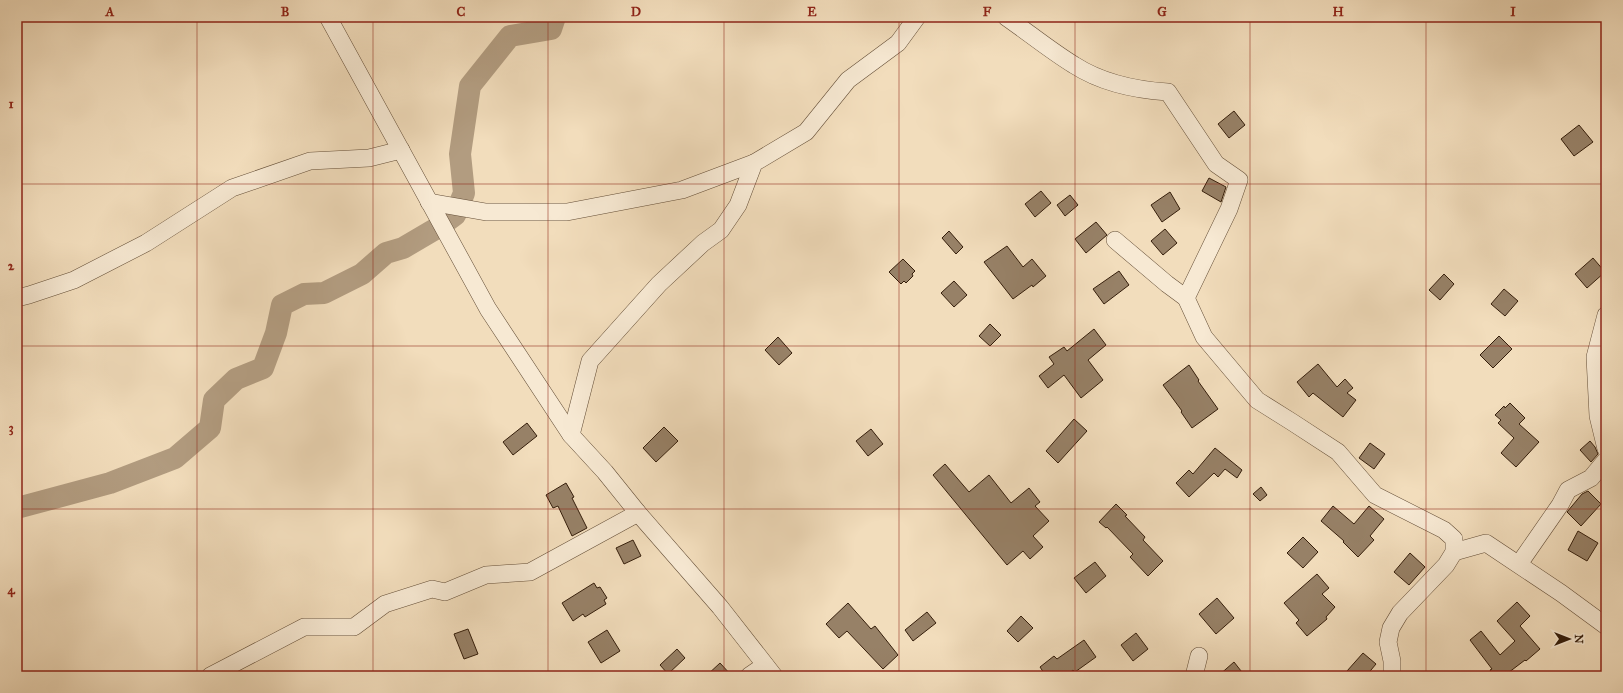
<svg xmlns="http://www.w3.org/2000/svg" width="1623" height="693" viewBox="0 0 1623 693" font-family="'IM FELL Great Primer',serif">
<style>
.lines{fill:none;stroke-linecap:round;stroke-linejoin:round}
.river{stroke:#b29c80;stroke-width:22}
.building{fill:#978167;stroke:#351e0b}
.minor-casing{stroke:#644e37;stroke-width:18}
.minor{stroke:#f7e9d3;stroke-width:17}
.grid{fill:none;stroke:#8f2418;stroke-width:1;stroke-opacity:0.55}
.neatline{fill:none;stroke:#8f2418;stroke-width:1.5}
.grid-label{font-size:13px;text-anchor:middle;font-weight:bold;fill:#8f2418}
</style>
<rect width="100%" height="100%" fill="#f2ddbc"/>
<filter id="stains"><feTurbulence type="fractalNoise" baseFrequency=".005" numOctaves="4"/><feColorMatrix values="0 0 0 0 .2 0 0 0 0 .09 0 0 0 0 .02 0 0 0 .5 -.17"/></filter>
<radialGradient id="worn" r=".72"><stop offset=".6" stop-color="#630" stop-opacity="0"/><stop offset="1" stop-color="#630" stop-opacity=".3"/></radialGradient>
<g class="lines">
<g class="river">
<path d="M 447,221 L 455,215 L 464,193 L 460,154 L 470,86 L 510,36 L 551,29 L 555,17"/>
<path d="M 17,508 L 110,483 L 175,458 L 210,428 L 214,400 L 236,379 L 263,368 L 276,333 L 282,305 L 304,294 L 324,293 L 362,274 L 386,253 L 403,248 L 437,228"/>
</g>
</g>
<g class="building">
<path d="M 1234,111 L 1245,125 L 1229,138 L 1218,124 Z"/>
<path d="M 1579,125 L 1593,142 L 1574,156 L 1561,139 Z"/>
<path d="M 1209,178 L 1226,187 L 1221,202 L 1202,191 Z"/>
<path d="M 1041,191 L 1051,203 L 1035,217 L 1025,204 Z"/>
<path d="M 1170,192 L 1180,209 L 1162,222 L 1151,205 Z"/>
<path d="M 1070,195 L 1078,205 L 1065,216 L 1057,205 Z"/>
<path d="M 1096,222 L 1107,235 L 1086,253 L 1075,239 Z"/>
<path d="M 1165,229 L 1177,243 L 1163,255 L 1151,241 Z"/>
<path d="M 949,231 L 963,247 L 956,254 L 942,238 Z"/>
<path d="M 1007,246 L 1023,267 L 1032,259 L 1046,276 L 1033,287 L 1032,285 L 1013,299 L 984,262 Z"/>
<path d="M 1593,258 L 1605,272 L 1587,288 L 1575,274 Z"/>
<path d="M 903,259 L 915,271 L 912,274 L 913,276 L 906,283 L 904,281 L 901,284 L 889,272 Z"/>
<path d="M 1119,271 L 1129,285 L 1104,304 L 1093,289 Z"/>
<path d="M 1444,274 L 1454,284 L 1440,300 L 1429,290 Z"/>
<path d="M 954,281 L 967,295 L 954,307 L 941,293 Z"/>
<path d="M 1504,289 L 1518,301 L 1505,316 L 1491,304 Z"/>
<path d="M 990,324 L 1001,335 L 990,346 L 979,336 Z"/>
<path d="M 1094,329 L 1106,345 L 1088,360 L 1103,380 L 1081,398 L 1064,375 L 1048,388 L 1039,376 L 1054,364 L 1049,357 L 1064,347 L 1067,351 Z"/>
<path d="M 1499,336 L 1512,349 L 1493,368 L 1480,355 Z"/>
<path d="M 778,337 L 792,353 L 779,365 L 765,350 Z"/>
<path d="M 1318,364 L 1337,387 L 1345,379 L 1353,388 L 1347,393 L 1356,400 L 1343,417 L 1313,393 L 1309,397 L 1297,382 Z"/>
<path d="M 1189,365 L 1199,380 L 1198,381 L 1218,409 L 1192,428 L 1181,412 L 1182,411 L 1163,385 Z"/>
<path d="M 1510,403 L 1525,418 L 1519,424 L 1539,442 L 1516,467 L 1501,453 L 1514,438 L 1498,423 L 1501,420 L 1495,415 L 1504,406 L 1505,408 Z"/>
<path d="M 1074,419 L 1087,431 L 1058,463 L 1046,451 Z"/>
<path d="M 527,423 L 537,436 L 513,455 L 503,442 Z"/>
<path d="M 664,427 L 678,441 L 656,462 L 643,448 Z"/>
<path d="M 871,429 L 883,444 L 868,456 L 856,441 Z"/>
<path d="M 1590,441 L 1595,447 L 1598,454 L 1591,462 L 1580,450 Z"/>
<path d="M 1370,443 L 1385,454 L 1374,469 L 1359,458 Z"/>
<path d="M 1215,448 L 1242,470 L 1237,478 L 1225,469 L 1218,477 L 1214,473 L 1189,497 L 1176,483 L 1189,470 L 1193,474 Z"/>
<path d="M 945,464 L 969,492 L 989,475 L 1011,503 L 1029,488 L 1040,502 L 1035,506 L 1049,521 L 1033,536 L 1043,547 L 1030,559 L 1023,551 L 1007,565 L 933,475 Z"/>
<path d="M 566,483 L 574,497 L 572,498 L 587,528 L 572,536 L 558,506 L 553,508 L 546,495 Z"/>
<path d="M 1261,487 L 1267,495 L 1260,501 L 1253,494 Z"/>
<path d="M 1588,491 L 1601,504 L 1581,526 L 1567,512 L 1582,494 Z"/>
<path d="M 1116,504 L 1127,515 L 1125,516 L 1145,537 L 1143,540 L 1163,561 L 1148,576 L 1130,557 L 1133,554 L 1107,527 L 1106,528 L 1099,522 Z"/>
<path d="M 1333,506 L 1354,524 L 1369,506 L 1384,519 L 1370,536 L 1374,540 L 1358,557 L 1343,542 L 1344,541 L 1321,521 Z"/>
<path d="M 1578,531 L 1598,543 L 1587,561 L 1568,550 Z"/>
<path d="M 1303,537 L 1318,552 L 1303,568 L 1287,553 Z"/>
<path d="M 633,540 L 641,556 L 624,564 L 616,548 Z"/>
<path d="M 1410,553 L 1425,567 L 1409,585 L 1394,572 Z"/>
<path d="M 1095,562 L 1106,576 L 1086,593 L 1074,578 Z"/>
<path d="M 1317,574 L 1329,588 L 1322,594 L 1335,607 L 1326,617 L 1327,619 L 1307,636 L 1296,623 L 1299,620 L 1284,603 Z"/>
<path d="M 594,583 L 597,588 L 600,587 L 607,598 L 604,600 L 606,604 L 585,617 L 583,614 L 573,621 L 562,603 Z"/>
<path d="M 1217,598 L 1234,618 L 1216,634 L 1199,614 Z"/>
<path d="M 1517,602 L 1530,616 L 1520,626 L 1540,649 L 1526,661 L 1525,660 L 1504,676 L 1494,676 L 1490,670 L 1492,669 L 1470,640 L 1481,631 L 1500,655 L 1515,641 L 1497,621 Z"/>
<path d="M 848,603 L 871,629 L 875,626 L 898,655 L 883,669 L 847,631 L 839,638 L 826,624 Z"/>
<path d="M 927,612 L 936,623 L 913,641 L 905,630 Z"/>
<path d="M 1021,616 L 1033,628 L 1018,642 L 1007,631 Z"/>
<path d="M 468,629 L 478,654 L 464,659 L 454,634 Z"/>
<path d="M 607,630 L 620,651 L 601,663 L 588,642 Z"/>
<path d="M 1136,633 L 1148,649 L 1133,661 L 1121,645 Z"/>
<path d="M 1084,640 L 1096,657 L 1075,672 L 1073,670 L 1066,676 L 1046,676 L 1040,667 L 1054,656 L 1057,659 Z"/>
<path d="M 677,649 L 685,658 L 668,674 L 660,665 Z"/>
<path d="M 1363,653 L 1376,664 L 1366,676 L 1352,676 L 1347,671 Z"/>
<path d="M 1234,662 L 1245,676 L 1218,676 Z"/>
<path d="M 720,663 L 732,676 L 706,676 Z"/>
</g>
<g class="lines">
<g class="minor-casing">
<g id="minor">
<path d="M 328,17 L 488,309 L 571,435 L 605,472 L 638,513 L 720,607 L 774,676"/>
<path d="M 1006,17 C 1029,33 1051,51 1074,65 C 1102,83 1136,90 1168,92 L 1216,164 L 1239,180 L 1229,209 L 1186,298"/>
<path d="M 429,202 L 486,212 L 567,212 L 682,190 L 754,163"/>
<path d="M 1115,240 L 1167,284 L 1186,298 L 1204,337 L 1257,400 L 1292,422 L 1338,452 L 1375,495 L 1444,530 L 1454,539 L 1454,552 L 1446,565 L 1400,613 L 1391,628 L 1388,642 L 1392,661 L 1392,676"/>
<path d="M 17,298 L 29,295 L 74,280 L 146,243 L 232,188 L 310,161 L 369,158 L 401,150"/>
<path d="M 1606,315 L 1595,357 L 1598,416 L 1606,449"/>
<path d="M 571,435 L 590,361 L 659,284 L 703,243 L 721,230 L 738,205 L 754,163 L 806,132 L 848,80 L 898,43 L 917,17"/>
<path d="M 1454,552 L 1486,543 L 1561,593 L 1606,626"/>
<path d="M 1519,564 L 1560,505 L 1568,490 L 1591,478 L 1606,460"/>
<path d="M 210,676 L 304,627 L 354,627 L 385,604 L 432,589 L 445,592 L 486,575 L 530,572 L 638,513"/>
<path d="M 749,676 L 765,665"/>
<path d="M 1194,676 L 1199,656"/>
</g>
</g>
<use href="#minor" class="minor"/>
</g>
<path class="grid" d="M 197,17 L 197,676M 373,17 L 373,676M 548,17 L 548,676M 724,17 L 724,676M 899,17 L 899,676M 1075,17 L 1075,676M 1250,17 L 1250,676M 1426,17 L 1426,676M 17,184 L 1606,184M 17,346 L 1606,346M 17,509 L 1606,509"/>
<rect width="1623" height="693" fill="none" stroke="#f2ddbc" stroke-width="44"/>
<g transform="translate(1569 639) rotate(90)" stroke="#f7e9d3" stroke-width="3" paint-order="stroke">
<path d="M0-3L7 15L0 10L-7 15Z" fill="#351e0b"/>
<text y="-6" font-size="11" font-weight="bold" text-anchor="middle" fill="#351e0b">N</text>
</g>
<rect x="22" y="22" width="1579" height="649" class="neatline"/>
<g class="grid-label">
<text x="110" y="16">A</text>
<text x="285" y="16">B</text>
<text x="461" y="16">C</text>
<text x="636" y="16">D</text>
<text x="812" y="16">E</text>
<text x="987" y="16">F</text>
<text x="1162" y="16">G</text>
<text x="1338" y="16">H</text>
<text x="1513" y="16">I</text>
<text x="11" y="108">1</text>
<text x="11" y="270">2</text>
<text x="11" y="432">3</text>
<text x="11" y="594">4</text>
</g>
<rect width="100%" height="100%" filter="url(#stains)"/>
<rect width="100%" height="100%" fill="url(#worn)"/>
</svg>
